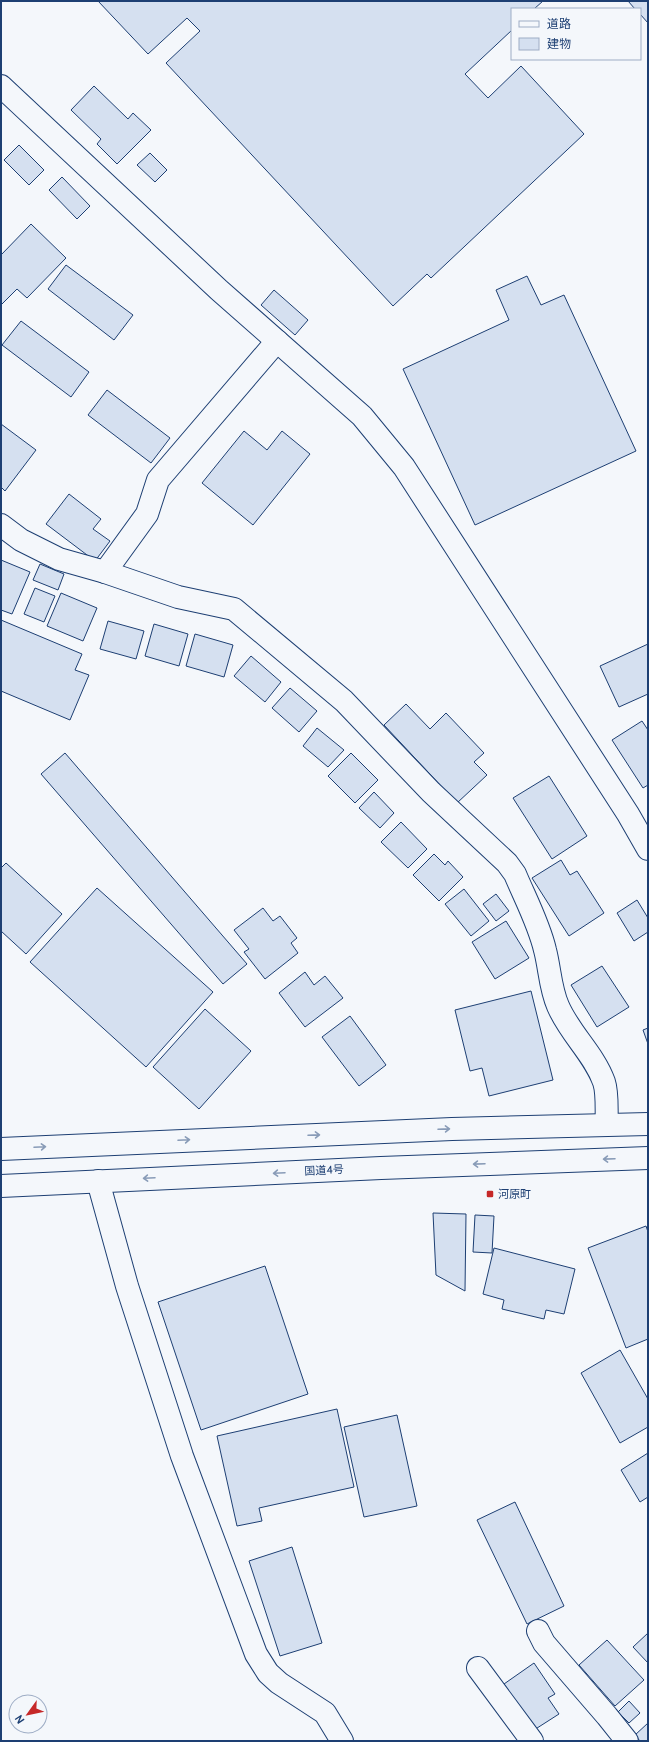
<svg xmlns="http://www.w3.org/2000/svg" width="649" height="1742" viewBox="0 0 649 1742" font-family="Cabin,'Noto Sans JP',sans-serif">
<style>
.building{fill:#d5e0f0;stroke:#1d3f73}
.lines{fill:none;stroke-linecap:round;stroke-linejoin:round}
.street-casing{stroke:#1d3f73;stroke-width:24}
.highway-casing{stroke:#1d3f73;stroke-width:24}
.street{stroke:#f4f7fb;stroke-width:22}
.highway{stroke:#f4f7fb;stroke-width:22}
.oneway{stroke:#889bb7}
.poi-dot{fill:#c62828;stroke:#f4f7fb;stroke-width:1.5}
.labels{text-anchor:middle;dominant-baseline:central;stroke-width:3;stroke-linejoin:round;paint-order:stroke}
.street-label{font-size:11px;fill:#1d3f73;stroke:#f4f7fb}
.poi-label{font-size:11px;fill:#1d3f73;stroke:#f4f7fb;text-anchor:start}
</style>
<rect width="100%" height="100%" fill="#f4f7fb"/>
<g class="building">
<path d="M 98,1 L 543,1 L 534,9 L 512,9 L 512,30 L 465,74 L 488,98 L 521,66 L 584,134 L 431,278 L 427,274 L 393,306 L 166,63 L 200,31 L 187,18 L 148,54 Z"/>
<path d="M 628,1 L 648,1 L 648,23 L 640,14 L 640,9 L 635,9 Z"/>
<path d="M 94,86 L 128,119 L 133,113 L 151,130 L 117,164 L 97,144 L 101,139 L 71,110 Z"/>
<path d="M 19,145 L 44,170 L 29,185 L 4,160 Z"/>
<path d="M 150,153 L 167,170 L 155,182 L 137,165 Z"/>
<path d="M 62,177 L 90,206 L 77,219 L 49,190 Z"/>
<path d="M 31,224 L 66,258 L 27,298 L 17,289 L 1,305 L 1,255 Z"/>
<path d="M 66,265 L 133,315 L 114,340 L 48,289 Z"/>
<path d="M 527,276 L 541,305 L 564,295 L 636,451 L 475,525 L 403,369 L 509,320 L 496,290 Z"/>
<path d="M 274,290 L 308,320 L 295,335 L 261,305 Z"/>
<path d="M 21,321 L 89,372 L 71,397 L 2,345 Z"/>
<path d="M 107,390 L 170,438 L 151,463 L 88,415 Z"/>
<path d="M 1,424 L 36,450 L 5,491 L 1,487 Z"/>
<path d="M 244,431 L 267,450 L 282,431 L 310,454 L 253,525 L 202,483 Z"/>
<path d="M 69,494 L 101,519 L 93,529 L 110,541 L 95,561 L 46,524 Z"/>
<path d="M 1,560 L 30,572 L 12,614 L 1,610 Z"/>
<path d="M 40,564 L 64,574 L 58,590 L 33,580 Z"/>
<path d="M 35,588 L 55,596 L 44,622 L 24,614 Z"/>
<path d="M 61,593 L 97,608 L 83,641 L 47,626 Z"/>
<path d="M 1,620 L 82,654 L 75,670 L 89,675 L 70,720 L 1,691 Z"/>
<path d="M 108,621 L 144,631 L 136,659 L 100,649 Z"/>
<path d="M 154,624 L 188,634 L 179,666 L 145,656 Z"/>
<path d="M 195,634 L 233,645 L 224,677 L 186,666 Z"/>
<path d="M 648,644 L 648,694 L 619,707 L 600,666 Z"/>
<path d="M 251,656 L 281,682 L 265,702 L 234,676 Z"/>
<path d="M 290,688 L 317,711 L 299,732 L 272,708 Z"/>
<path d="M 406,704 L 430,729 L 446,713 L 484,753 L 474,762 L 487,775 L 457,803 L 384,725 Z"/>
<path d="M 642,721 L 648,730 L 648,785 L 643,788 L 612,740 Z"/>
<path d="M 317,728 L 344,750 L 328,767 L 303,746 Z"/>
<path d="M 65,753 L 247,964 L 223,984 L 41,774 Z"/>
<path d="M 351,753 L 378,780 L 355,803 L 328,776 Z"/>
<path d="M 549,776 L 587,836 L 552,859 L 513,798 Z"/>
<path d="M 374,792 L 394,813 L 380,828 L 359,808 Z"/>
<path d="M 401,822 L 427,849 L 408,868 L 381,842 Z"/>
<path d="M 434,854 L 445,865 L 448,861 L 463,877 L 439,901 L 413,875 Z"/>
<path d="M 561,860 L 570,875 L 577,871 L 604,913 L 569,936 L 532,878 Z"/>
<path d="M 6,863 L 62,914 L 26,954 L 1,931 L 1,868 Z"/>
<path d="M 97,888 L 213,992 L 146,1067 L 30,962 Z"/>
<path d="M 464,889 L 489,921 L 471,936 L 445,904 Z"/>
<path d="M 496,894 L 509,911 L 496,921 L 483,904 Z"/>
<path d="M 637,900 L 648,918 L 648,932 L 634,941 L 617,913 Z"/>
<path d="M 263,908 L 273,921 L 280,916 L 297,938 L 291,943 L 298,953 L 265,979 L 244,952 L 249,949 L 234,930 Z"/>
<path d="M 506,921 L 529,958 L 495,979 L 472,942 Z"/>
<path d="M 602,966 L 629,1007 L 597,1027 L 571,985 Z"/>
<path d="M 305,972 L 314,985 L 325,976 L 343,998 L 305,1027 L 279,993 Z"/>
<path d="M 531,991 L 553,1080 L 489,1096 L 482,1068 L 470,1071 L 455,1010 Z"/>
<path d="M 205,1009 L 251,1051 L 199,1109 L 153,1067 Z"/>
<path d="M 350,1016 L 386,1065 L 359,1086 L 322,1037 Z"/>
<path d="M 648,1028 L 648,1044 L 643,1030 Z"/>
<path d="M 433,1213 L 466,1214 L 465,1291 L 436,1275 Z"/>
<path d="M 475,1215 L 494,1216 L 492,1253 L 473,1252 Z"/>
<path d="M 646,1226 L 648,1232 L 648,1339 L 626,1348 L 588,1248 Z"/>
<path d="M 494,1248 L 575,1269 L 564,1314 L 546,1310 L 544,1319 L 502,1309 L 504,1300 L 483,1294 Z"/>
<path d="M 265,1266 L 308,1394 L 201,1430 L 158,1302 Z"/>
<path d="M 620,1350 L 648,1399 L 648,1427 L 620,1443 L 581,1373 Z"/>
<path d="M 337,1409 L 354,1487 L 259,1508 L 262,1521 L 237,1526 L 217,1436 Z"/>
<path d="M 397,1415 L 417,1506 L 364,1517 L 344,1427 Z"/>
<path d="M 648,1453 L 648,1497 L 640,1502 L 621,1470 Z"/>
<path d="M 515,1502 L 564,1606 L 527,1624 L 477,1520 Z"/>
<path d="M 292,1547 L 322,1643 L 280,1656 L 249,1561 Z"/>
<path d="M 648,1633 L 648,1663 L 633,1647 Z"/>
<path d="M 607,1640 L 644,1680 L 615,1706 L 579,1665 Z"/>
<path d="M 534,1663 L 555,1694 L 548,1698 L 559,1714 L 534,1730 L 504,1684 Z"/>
<path d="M 629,1701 L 640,1713 L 629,1723 L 618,1712 Z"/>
<path d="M 648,1723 L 648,1741 L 640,1741 L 635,1735 Z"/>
</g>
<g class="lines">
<g class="street-casing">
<g id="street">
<path d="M 1,86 L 219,290 L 362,416 L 404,467 L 628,814 L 648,849"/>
<path d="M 1,525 L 21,540 L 59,559 L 105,572 L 178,597 L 234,609 L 344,701 L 431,792 L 507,863 L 515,874 C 525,898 539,924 545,950 C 550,969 550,988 558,1006 C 570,1034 594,1054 604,1082 C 608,1094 606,1111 607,1124"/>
<path d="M 105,572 L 147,514 L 158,480 L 277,341"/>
<path d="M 98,1181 L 127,1286 L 182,1456 L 256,1654 L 268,1673 L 279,1683 L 325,1713 L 342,1741"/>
<path d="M 538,1631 L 544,1643 L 607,1716 L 627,1741"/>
<path d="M 478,1668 L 532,1741"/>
</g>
</g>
<g class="highway-casing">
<g id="highway">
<path d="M 1,1149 L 452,1129 L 648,1124"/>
<path d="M 1,1186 L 381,1168 L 648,1158"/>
</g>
</g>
<use href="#street" class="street"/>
<use href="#highway" class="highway"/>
</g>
<defs><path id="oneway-shaft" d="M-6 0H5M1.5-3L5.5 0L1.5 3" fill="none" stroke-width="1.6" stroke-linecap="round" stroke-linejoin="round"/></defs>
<g class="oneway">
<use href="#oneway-shaft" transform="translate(444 1129) rotate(-2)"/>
<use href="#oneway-shaft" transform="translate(314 1135) rotate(-2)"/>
<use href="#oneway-shaft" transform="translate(184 1140) rotate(-3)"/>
<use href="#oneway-shaft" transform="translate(40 1147) rotate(-3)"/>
<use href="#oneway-shaft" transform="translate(609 1159) rotate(178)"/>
<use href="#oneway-shaft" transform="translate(479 1164) rotate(178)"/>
<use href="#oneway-shaft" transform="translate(279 1173) rotate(177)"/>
<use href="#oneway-shaft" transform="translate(149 1178) rotate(177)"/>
</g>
<rect class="poi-dot" x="486" y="1190" width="8" height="8" rx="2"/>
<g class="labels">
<g class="street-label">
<text transform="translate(324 1170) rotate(-3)">国道4号</text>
</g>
<g class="poi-label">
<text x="498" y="1194">河原町</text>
</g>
</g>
<rect width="649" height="1742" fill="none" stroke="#1d3f73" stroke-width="4"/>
<rect x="511" y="8" width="130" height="52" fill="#f4f7fb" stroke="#9eadc5"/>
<rect x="519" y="21" width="20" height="6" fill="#f4f7fb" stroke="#9eadc5"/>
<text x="547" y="28" font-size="12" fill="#1d3f73">道路</text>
<rect x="519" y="38" width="20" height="12" fill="#d5e0f0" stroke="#9eadc5"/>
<text x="547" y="48" font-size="12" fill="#1d3f73">建物</text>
<g transform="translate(28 1714) rotate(237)"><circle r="19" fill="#f4f7fb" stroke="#9eadc5"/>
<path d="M0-3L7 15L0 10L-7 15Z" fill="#c62828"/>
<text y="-6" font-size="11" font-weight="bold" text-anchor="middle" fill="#1d3f73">N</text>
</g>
</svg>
